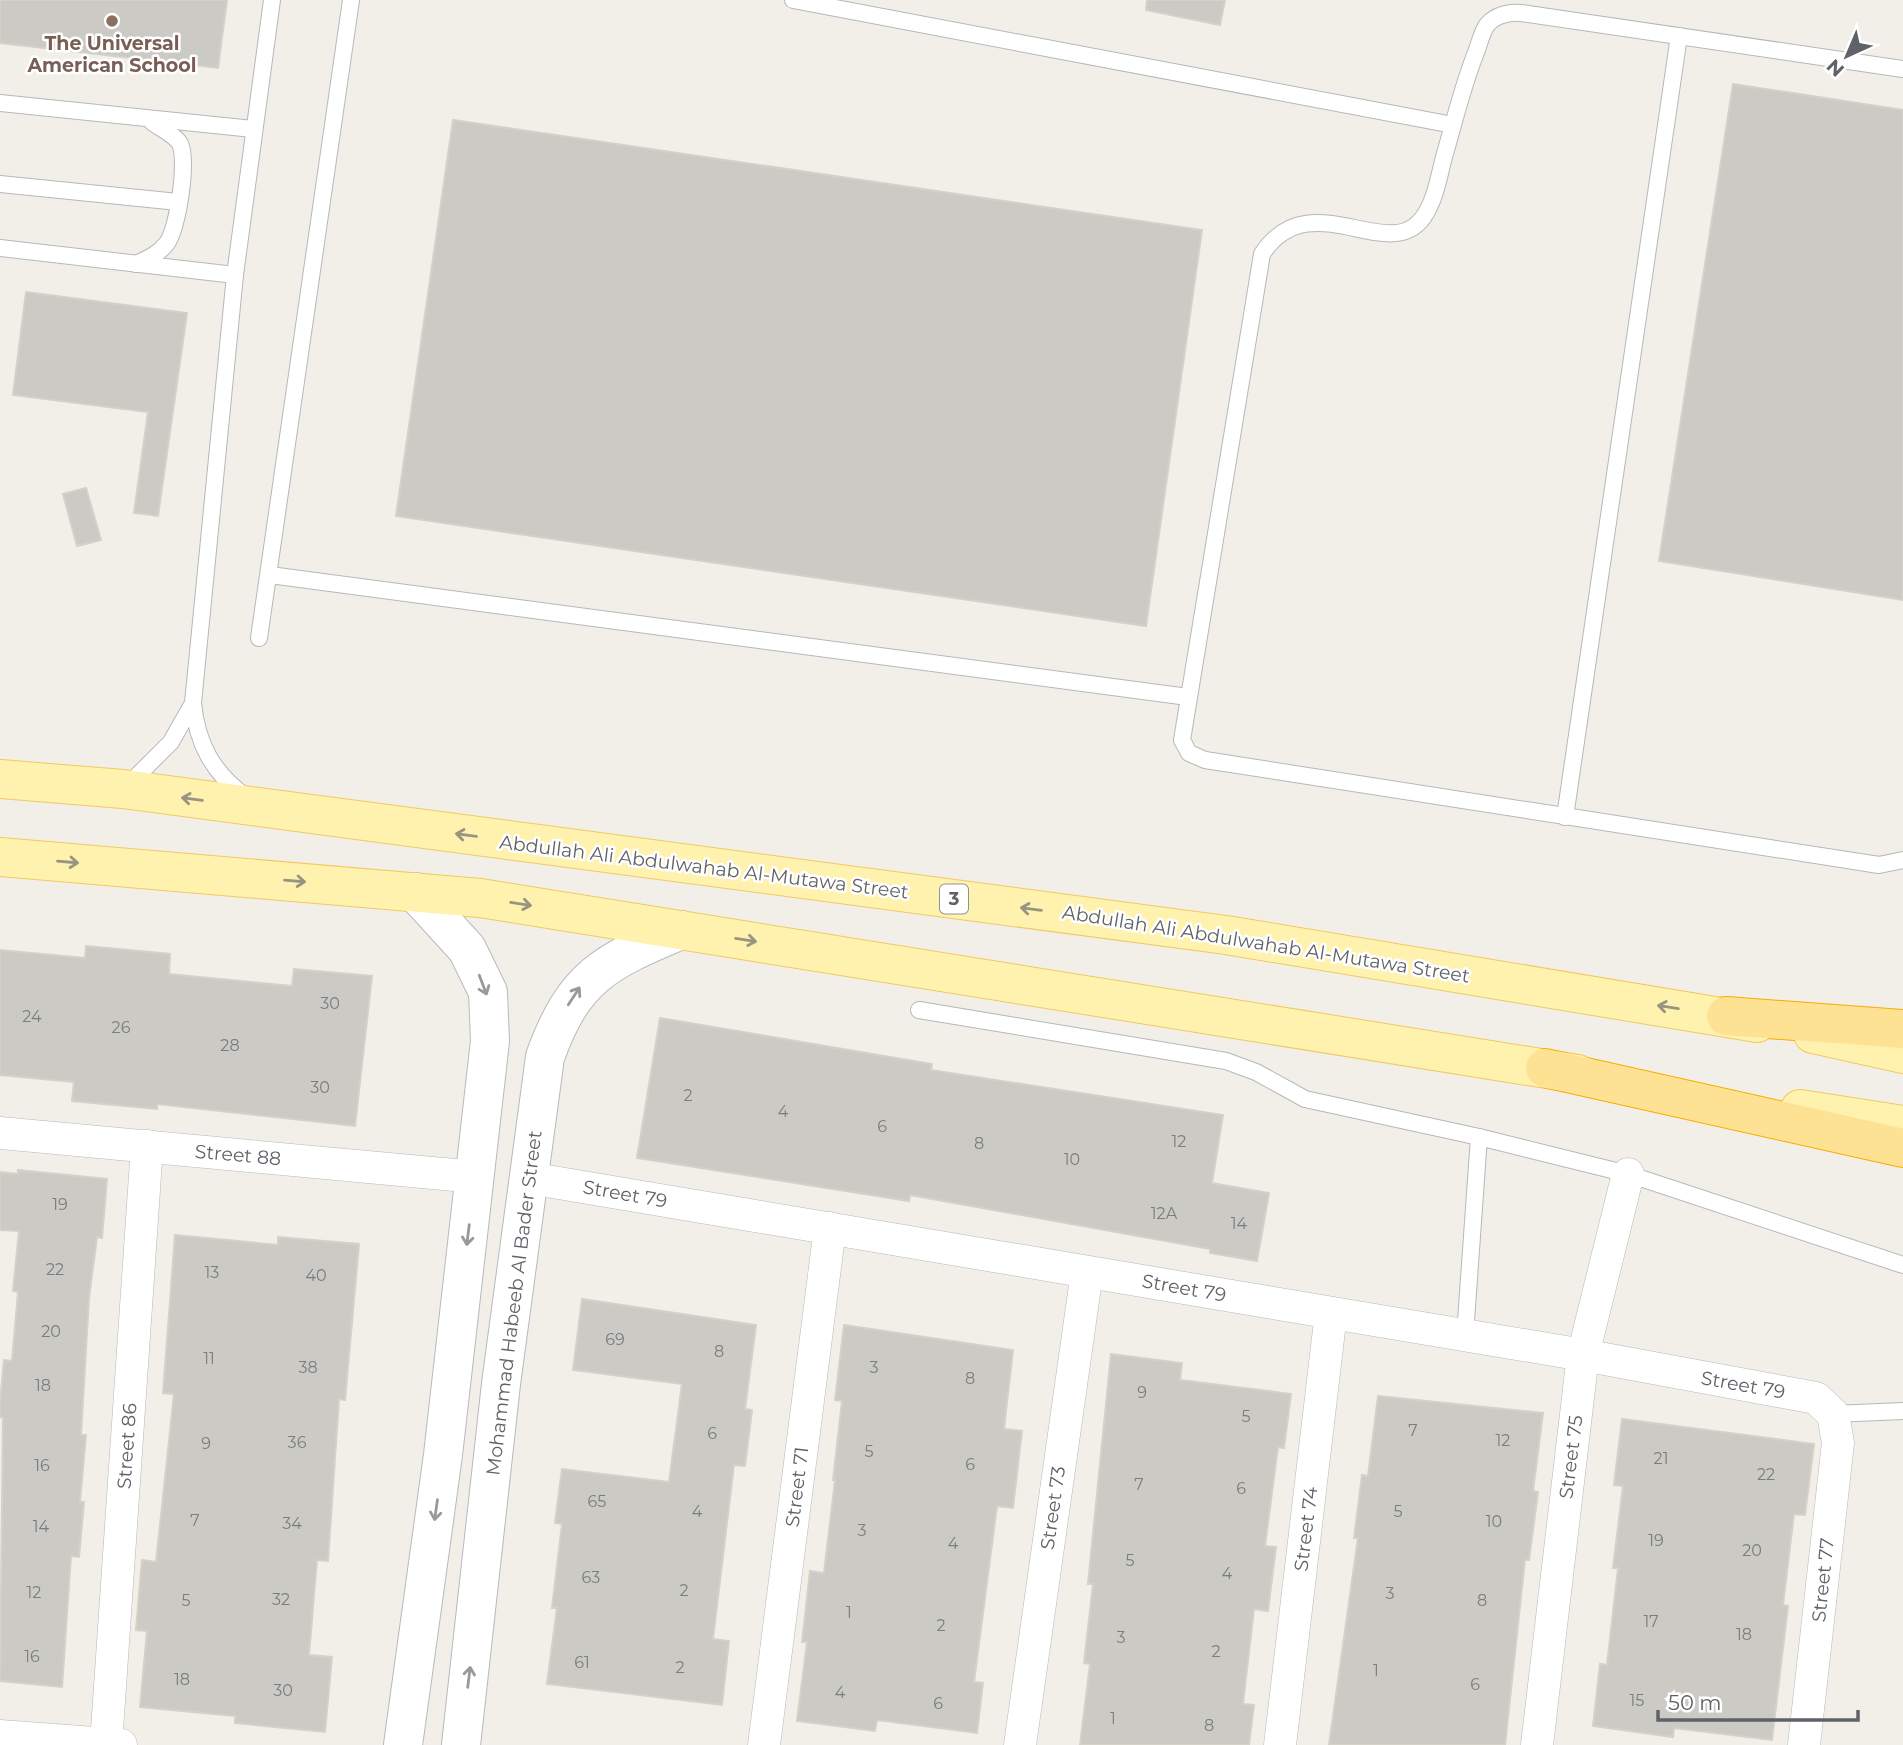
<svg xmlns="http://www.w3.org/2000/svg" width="1903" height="1745" viewBox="0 0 1903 1745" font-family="Montserrat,sans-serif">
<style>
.building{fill:#cccac5;stroke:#d6d1c6;stroke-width:2}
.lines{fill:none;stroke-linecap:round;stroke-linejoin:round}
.lane-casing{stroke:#b5b8bc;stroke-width:18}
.street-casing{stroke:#b5b8bc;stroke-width:33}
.secondary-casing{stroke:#b6babf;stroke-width:40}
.primary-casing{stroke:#f2c960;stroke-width:40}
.highway-casing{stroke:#f9ab00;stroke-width:40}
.lane{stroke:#fff;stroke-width:16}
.street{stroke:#fff;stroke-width:32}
.secondary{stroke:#fff;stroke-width:38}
.primary{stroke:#fff2af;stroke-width:38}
.highway{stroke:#fde293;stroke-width:38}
.oneway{stroke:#979581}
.oneway2{stroke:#979a9d}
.education-dot{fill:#8d6e63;stroke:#fff;stroke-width:2.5}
.labels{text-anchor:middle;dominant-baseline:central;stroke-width:5;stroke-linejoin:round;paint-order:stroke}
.number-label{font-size:16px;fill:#7a7d7f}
.shield{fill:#fff;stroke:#8f9295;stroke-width:2}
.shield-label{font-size:18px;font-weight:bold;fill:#5f6368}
.education-label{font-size:19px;font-weight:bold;fill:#785e54;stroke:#fff}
.street-label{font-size:19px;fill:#5f6368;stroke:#fff}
</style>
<rect width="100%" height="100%" fill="#f1efe8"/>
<g class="building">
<path d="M 0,0 L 227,0 L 218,68 L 0,43 Z"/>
<path d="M 1147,0 L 1225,0 L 1220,25 L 1146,10 Z"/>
<path d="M 1733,84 L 1903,110 L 1903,600 L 1659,561 Z"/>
<path d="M 453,120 L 1202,230 L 1146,626 L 396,516 Z"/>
<path d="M 26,292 L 187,313 L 158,516 L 134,513 L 148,412 L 13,395 Z"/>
<path d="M 86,488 L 101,540 L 77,546 L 63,494 Z"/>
<path d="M 86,946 L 170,954 L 169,974 L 292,986 L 294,969 L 372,976 L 355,1126 L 157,1104 L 157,1109 L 72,1101 L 74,1082 L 0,1075 L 0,950 L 85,958 Z"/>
<path d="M 660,1018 L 932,1064 L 931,1070 L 1223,1115 L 1212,1183 L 1269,1193 L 1257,1261 L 1210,1253 L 1210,1249 L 910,1195 L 909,1201 L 637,1158 Z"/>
<path d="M 18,1170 L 107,1179 L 102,1238 L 97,1237 L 89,1298 L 81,1435 L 86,1435 L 80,1502 L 84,1502 L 79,1557 L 71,1556 L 62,1687 L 0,1681 L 3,1418 L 0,1417 L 0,1402 L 4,1360 L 12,1361 L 18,1292 L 13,1291 L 19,1231 L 0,1230 L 0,1172 L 18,1174 Z"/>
<path d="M 175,1235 L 278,1245 L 278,1237 L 359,1244 L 345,1400 L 339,1399 L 328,1561 L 317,1560 L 309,1655 L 332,1657 L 325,1732 L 235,1723 L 235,1716 L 140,1707 L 147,1631 L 136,1630 L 142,1560 L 156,1562 L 174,1394 L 163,1393 Z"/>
<path d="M 582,1299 L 756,1325 L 745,1409 L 752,1410 L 745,1466 L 734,1465 L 713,1639 L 729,1641 L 722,1705 L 547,1684 L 557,1608 L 552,1608 L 562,1524 L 555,1523 L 562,1469 L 669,1482 L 682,1384 L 573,1370 Z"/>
<path d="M 844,1325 L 1013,1350 L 1004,1429 L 1022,1431 L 1013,1508 L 997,1506 L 974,1682 L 983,1683 L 977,1733 L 877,1720 L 875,1731 L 797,1721 L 807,1642 L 802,1642 L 810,1571 L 824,1573 L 835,1480 L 833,1480 L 842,1401 L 835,1400 Z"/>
<path d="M 1111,1354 L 1182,1363 L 1180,1380 L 1291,1394 L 1284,1448 L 1278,1447 L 1265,1546 L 1276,1547 L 1268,1611 L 1254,1609 L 1243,1704 L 1254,1705 L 1249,1745 L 1080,1745 L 1090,1664 L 1084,1663 L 1093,1584 L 1088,1584 Z"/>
<path d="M 1378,1396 L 1543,1413 L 1533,1491 L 1538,1492 L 1529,1560 L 1525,1560 L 1505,1745 L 1329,1745 L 1358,1538 L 1354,1538 L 1362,1475 L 1368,1476 Z"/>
<path d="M 1622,1419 L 1814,1444 L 1805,1515 L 1794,1514 L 1783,1605 L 1788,1606 L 1772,1740 L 1674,1728 L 1673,1737 L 1593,1726 L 1600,1664 L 1607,1665 L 1618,1568 L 1613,1568 L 1623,1486 L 1614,1485 Z"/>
</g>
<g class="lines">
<g class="lane-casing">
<g id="lane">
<path d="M 793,0 L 1453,125"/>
<path d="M 1903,69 L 1521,13 C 1509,12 1495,15 1487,25 C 1481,33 1479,46 1475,55 C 1462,88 1454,123 1444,157 C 1439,176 1436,196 1426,213 C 1393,271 1311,179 1262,254 L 1182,740 L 1189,753 L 1205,760 L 1879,865 L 1903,860"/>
<path d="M 0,103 L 253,129"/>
<path d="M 0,184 L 178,202"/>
<path d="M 0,248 L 235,275"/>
<path d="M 136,264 C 147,259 159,254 167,243 C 178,229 189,156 179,142 C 173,134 160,128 152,122"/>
<path d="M 270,575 L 1188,697"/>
<path d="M 259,638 L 351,0"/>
<path d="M 128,785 L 171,742 L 192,705"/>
<path d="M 246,797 C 213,773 197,744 193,703 L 235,275 L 272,0"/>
<path d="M 1565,817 L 1679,36"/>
<path d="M 919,1010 L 1226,1061 L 1256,1072 L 1305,1099 L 1479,1137 L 1628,1174 L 1903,1265"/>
<path d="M 1465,1335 L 1479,1137"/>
<path d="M 1833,1414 L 1903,1411"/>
</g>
</g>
<g class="street-casing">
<g id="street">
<path d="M 0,1133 L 476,1177"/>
<path d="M 529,1178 L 1583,1355 L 1816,1398 L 1833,1414 L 1838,1443 L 1804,1745"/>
<path d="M 0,1736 L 121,1745"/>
<path d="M 106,1745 L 147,1146"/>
<path d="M 764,1745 L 830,1228"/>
<path d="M 1020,1745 L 1087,1272"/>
<path d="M 1280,1745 L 1331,1313"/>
<path d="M 1537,1745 L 1583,1355 L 1628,1174"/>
</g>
</g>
<g class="secondary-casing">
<g id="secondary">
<path d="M 403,1745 L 443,1455 L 490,1041 L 488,992 L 467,949 L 415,892"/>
<path d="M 461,1745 L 501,1384 L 545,1057 C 574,976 605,962 681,930"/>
</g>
</g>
<g class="primary-casing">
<g id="primary">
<path d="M 0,779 L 123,789 L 1226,935 L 1757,1023"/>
<path d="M 0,857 L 480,898 L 1578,1074"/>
<path d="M 1813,1034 L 1903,1054"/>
<path d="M 1800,1109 L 1903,1125"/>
</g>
</g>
<g class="highway-casing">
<g id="highway">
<path d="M 1726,1016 L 1903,1029"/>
<path d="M 1545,1068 L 1903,1148"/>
</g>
</g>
<use href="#lane" class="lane"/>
<use href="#street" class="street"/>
<use href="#secondary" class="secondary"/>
<use href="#primary" class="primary"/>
<use href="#highway" class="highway"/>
</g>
<defs><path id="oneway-shaft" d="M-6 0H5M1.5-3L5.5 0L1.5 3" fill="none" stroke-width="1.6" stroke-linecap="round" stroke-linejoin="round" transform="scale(1.75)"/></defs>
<g class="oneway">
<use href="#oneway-shaft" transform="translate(192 799) rotate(-172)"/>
<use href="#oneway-shaft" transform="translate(466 835) rotate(-173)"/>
<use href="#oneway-shaft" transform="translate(68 862) rotate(5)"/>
<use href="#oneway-shaft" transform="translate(295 881) rotate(5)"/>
<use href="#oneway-shaft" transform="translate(521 904) rotate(9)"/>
<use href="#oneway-shaft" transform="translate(1031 909) rotate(-173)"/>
<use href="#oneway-shaft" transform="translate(746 940) rotate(9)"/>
<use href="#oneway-shaft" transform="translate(1668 1007) rotate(-171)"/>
</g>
<g class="oneway2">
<use href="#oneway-shaft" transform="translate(483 985) rotate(69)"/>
<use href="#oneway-shaft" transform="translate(574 996) rotate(-57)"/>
<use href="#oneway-shaft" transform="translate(468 1235) rotate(97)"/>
<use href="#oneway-shaft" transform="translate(436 1510) rotate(98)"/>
<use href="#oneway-shaft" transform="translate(469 1677) rotate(-83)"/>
</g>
<circle class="education-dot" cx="112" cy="21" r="7"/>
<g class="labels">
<g class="number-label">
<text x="330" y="1003">30</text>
<text x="32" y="1016">24</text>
<text x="121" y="1027">26</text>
<text x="230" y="1045">28</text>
<text x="320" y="1087">30</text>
<text x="688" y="1095">2</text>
<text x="783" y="1111">4</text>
<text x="882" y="1126">6</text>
<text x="1179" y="1141">12</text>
<text x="979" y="1143">8</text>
<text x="1072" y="1159">10</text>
<text x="60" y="1204">19</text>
<text x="1164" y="1213">12A</text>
<text x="1239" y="1223">14</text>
<text x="55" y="1269">22</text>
<text x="212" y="1272">13</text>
<text x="316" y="1275">40</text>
<text x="51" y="1331">20</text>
<text x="615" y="1339">69</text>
<text x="719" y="1351">8</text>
<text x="209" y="1358">11</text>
<text x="308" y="1367">38</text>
<text x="874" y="1367">3</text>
<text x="970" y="1378">8</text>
<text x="43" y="1385">18</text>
<text x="1142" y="1392">9</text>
<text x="1246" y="1416">5</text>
<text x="1413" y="1430">7</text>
<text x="712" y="1433">6</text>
<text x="1503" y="1440">12</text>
<text x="297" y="1442">36</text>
<text x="206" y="1443">9</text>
<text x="869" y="1451">5</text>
<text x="1661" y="1458">21</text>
<text x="970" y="1464">6</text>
<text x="42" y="1465">16</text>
<text x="1766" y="1474">22</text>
<text x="1139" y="1484">7</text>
<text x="1241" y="1488">6</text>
<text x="597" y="1501">65</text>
<text x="697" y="1511">4</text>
<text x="1398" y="1511">5</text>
<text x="195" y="1520">7</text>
<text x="1494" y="1521">10</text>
<text x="292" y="1523">34</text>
<text x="41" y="1526">14</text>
<text x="862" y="1530">3</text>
<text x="1656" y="1540">19</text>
<text x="953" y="1543">4</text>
<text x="1752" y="1550">20</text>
<text x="1130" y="1560">5</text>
<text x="1227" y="1573">4</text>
<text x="591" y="1577">63</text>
<text x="684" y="1590">2</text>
<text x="34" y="1592">12</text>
<text x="1390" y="1593">3</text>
<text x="281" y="1599">32</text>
<text x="186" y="1600">5</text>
<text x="1482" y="1600">8</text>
<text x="849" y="1612">1</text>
<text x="1651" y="1621">17</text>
<text x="941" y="1625">2</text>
<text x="1744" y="1634">18</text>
<text x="1121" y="1637">3</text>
<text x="1216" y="1651">2</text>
<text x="32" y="1656">16</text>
<text x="582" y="1662">61</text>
<text x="680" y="1667">2</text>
<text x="1376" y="1670">1</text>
<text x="182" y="1679">18</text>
<text x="1475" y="1684">6</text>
<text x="283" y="1690">30</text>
<text x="840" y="1692">4</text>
<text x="1637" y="1700">15</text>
<text x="938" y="1703">6</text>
<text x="1113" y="1718">1</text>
<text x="1209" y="1725">8</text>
</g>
<rect class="shield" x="940" y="884.5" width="28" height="29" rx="5"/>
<g class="shield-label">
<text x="954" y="899">3</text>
</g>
<g class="education-label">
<text x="112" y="43">The Universal<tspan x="112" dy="22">American School</tspan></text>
</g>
<g class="street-label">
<text transform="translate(704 867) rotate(7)">Abdullah Ali Abdulwahab Al-Mutawa Street</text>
<text transform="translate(1266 944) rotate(9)">Abdullah Ali Abdulwahab Al-Mutawa Street</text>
<text transform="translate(238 1155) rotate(5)">Street 88</text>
<text transform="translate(625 1194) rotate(10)">Street 79</text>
<text transform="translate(1184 1288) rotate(10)">Street 79</text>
<text transform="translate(514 1303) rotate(-83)">Mohammad Habeeb Al Bader Street</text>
<text transform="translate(1743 1385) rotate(10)">Street 79</text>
<text transform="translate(127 1446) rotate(-86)">Street 86</text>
<text transform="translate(1571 1457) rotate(-83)">Street 75</text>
<text transform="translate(797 1487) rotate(-83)">Street 71</text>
<text transform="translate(1053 1508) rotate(-82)">Street 73</text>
<text transform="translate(1306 1529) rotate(-83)">Street 74</text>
<text transform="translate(1823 1580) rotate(-84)">Street 77</text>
</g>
</g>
<g transform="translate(1847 56) rotate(224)" stroke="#ffffff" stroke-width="5" paint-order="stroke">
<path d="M0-5L12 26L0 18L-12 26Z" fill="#5f6368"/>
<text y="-10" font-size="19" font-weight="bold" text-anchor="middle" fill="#5f6368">N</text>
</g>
<path d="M1658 1710v10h200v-10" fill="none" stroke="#5f6368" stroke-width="3.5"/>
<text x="1668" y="1710" font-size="21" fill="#5f6368" stroke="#ffffff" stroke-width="5" paint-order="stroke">50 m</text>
</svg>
